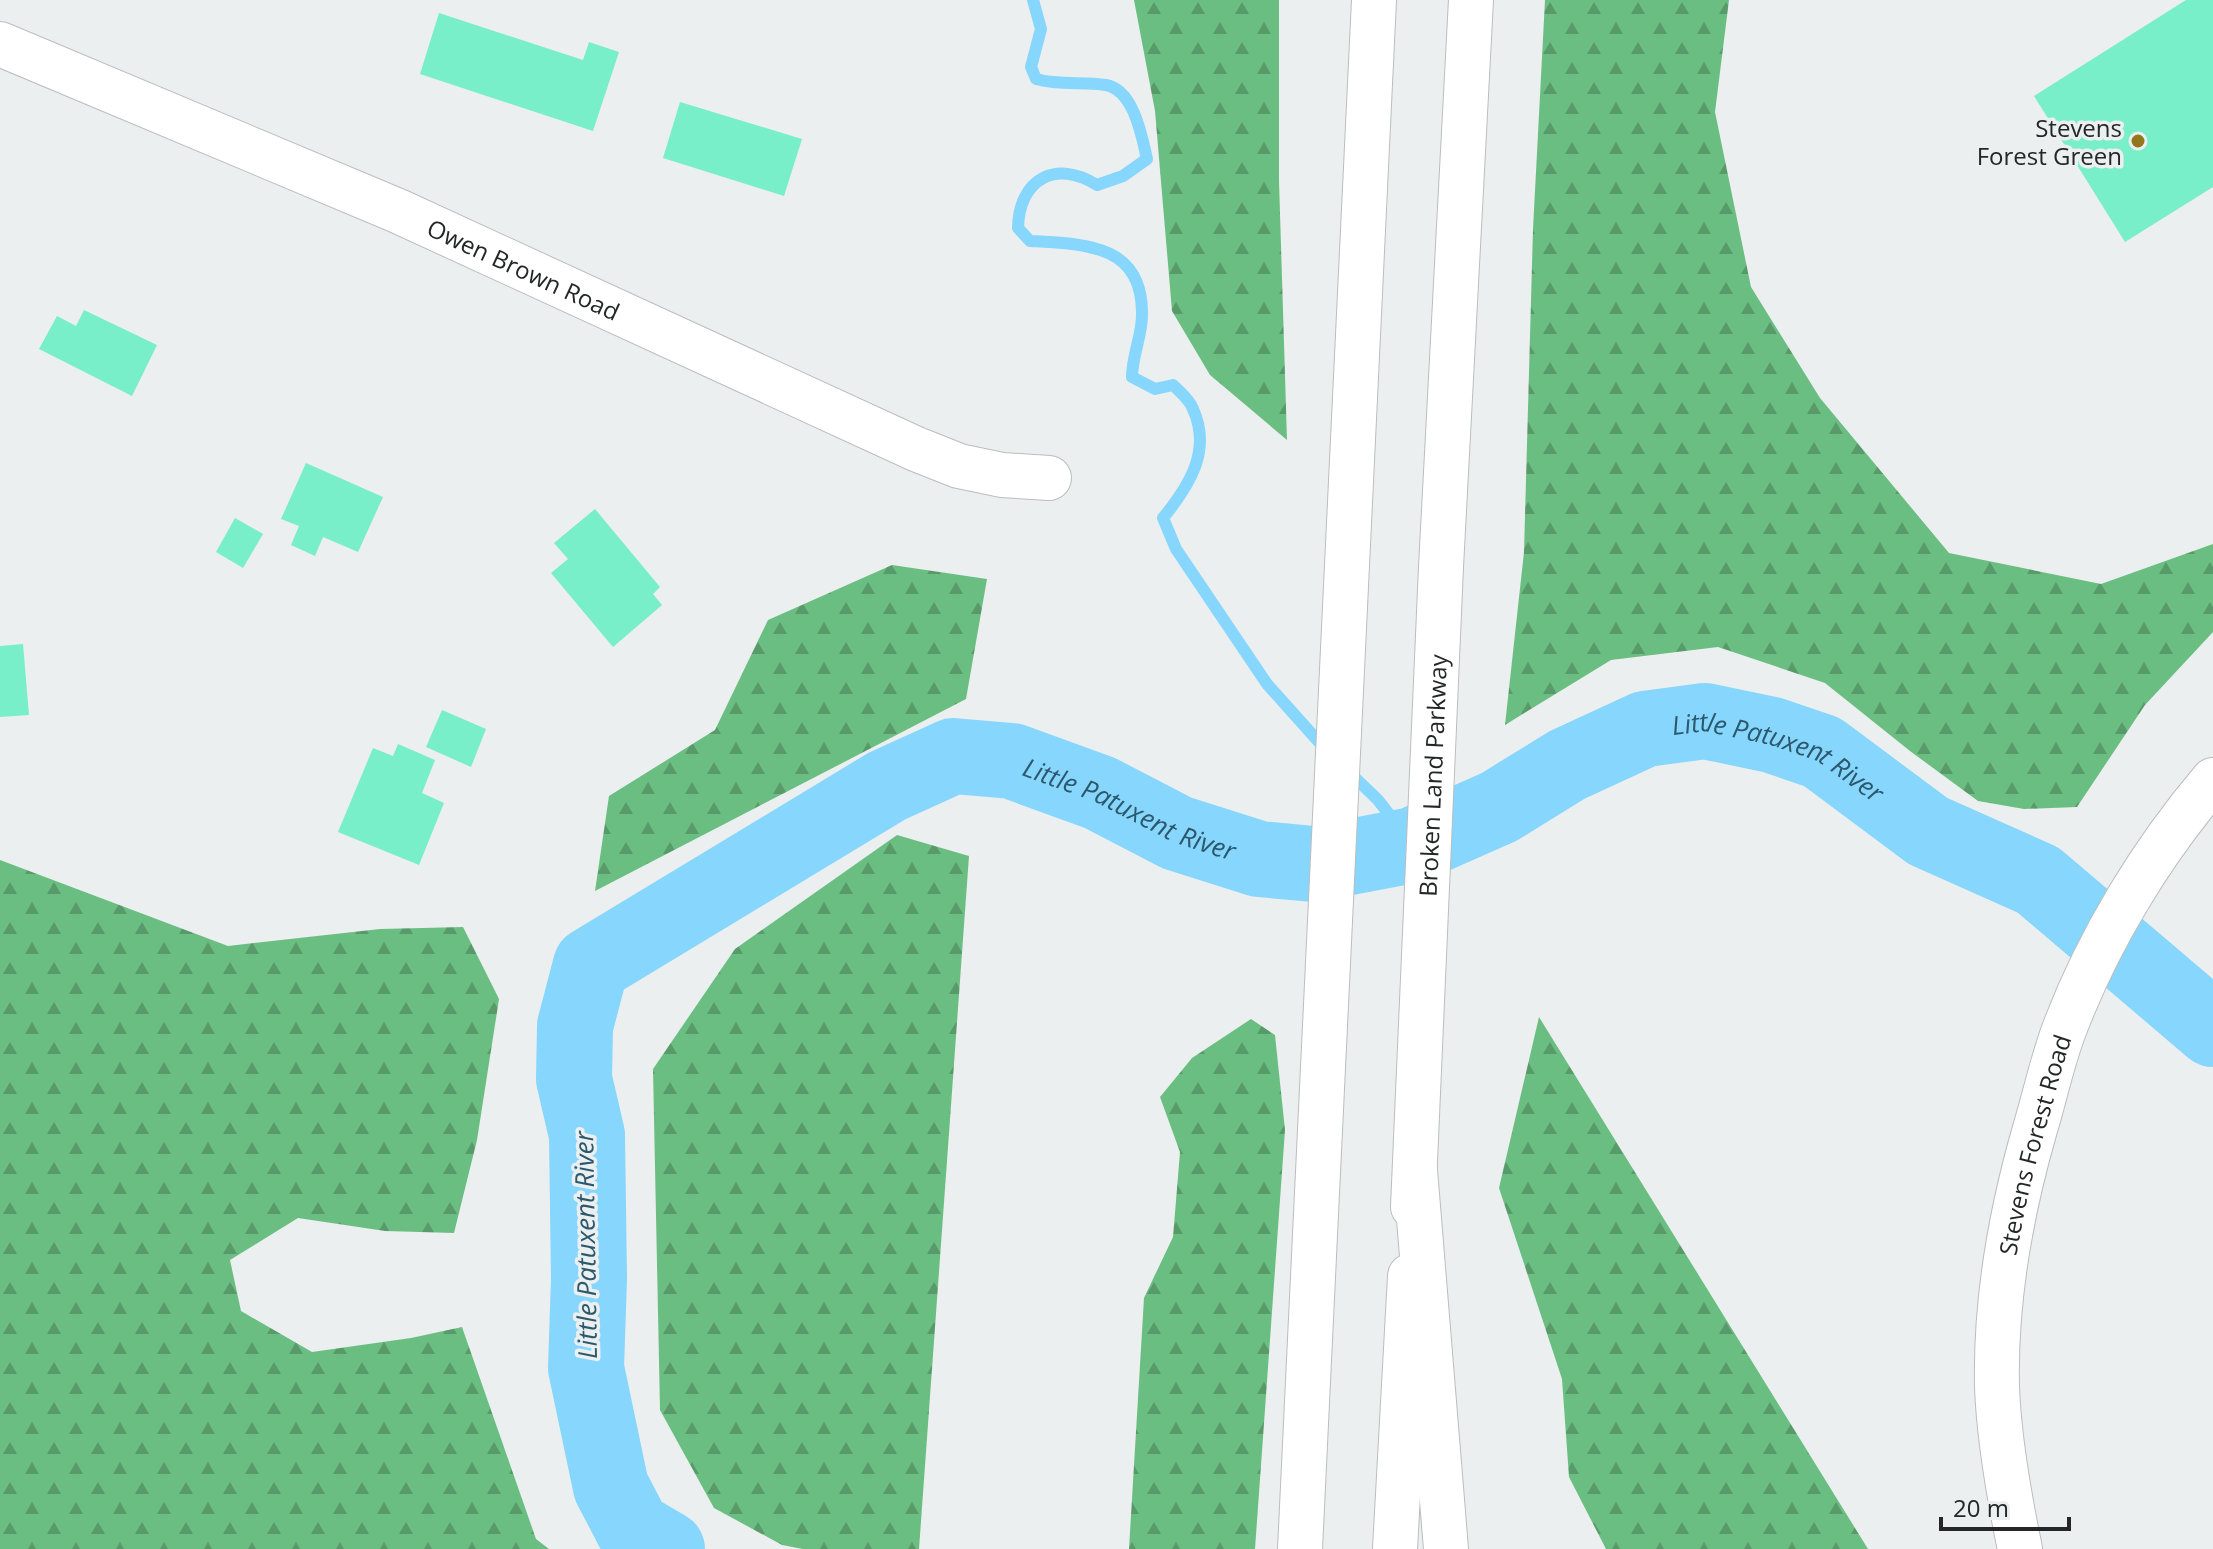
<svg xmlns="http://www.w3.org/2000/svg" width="2213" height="1549" viewBox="0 0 2213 1549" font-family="'Open Sans',sans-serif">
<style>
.forest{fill:url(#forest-firs)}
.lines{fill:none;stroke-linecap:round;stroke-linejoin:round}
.stream{stroke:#86d6fd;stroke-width:12}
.river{stroke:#86d6fd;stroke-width:76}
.building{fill:#78eec9}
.street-casing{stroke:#babebe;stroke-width:46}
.primary-casing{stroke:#babebe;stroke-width:46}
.highway-casing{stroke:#babebe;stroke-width:46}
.street{stroke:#fff;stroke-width:44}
.primary{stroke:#fff;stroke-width:44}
.highway{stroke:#fff;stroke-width:44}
.poi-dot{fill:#92771d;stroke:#ebefef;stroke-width:3}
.labels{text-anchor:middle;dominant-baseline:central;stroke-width:7;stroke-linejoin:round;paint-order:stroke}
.poi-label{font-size:24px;fill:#252727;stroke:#ebefef;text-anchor:end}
.street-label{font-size:24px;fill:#252727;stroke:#ebefef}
.water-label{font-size:26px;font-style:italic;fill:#2b586d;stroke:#ebefef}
</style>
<defs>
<pattern id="forest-firs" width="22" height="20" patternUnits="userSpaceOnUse" patternTransform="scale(2)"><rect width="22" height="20" fill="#6bbe81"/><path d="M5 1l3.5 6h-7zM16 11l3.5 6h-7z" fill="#589a6a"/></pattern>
</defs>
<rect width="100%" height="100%" fill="#ebefef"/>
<g class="forest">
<path d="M 1134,0 L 1279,0 L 1279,181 L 1287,440 L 1210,375 L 1172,311 L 1155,111 Z"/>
<path d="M 1545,0 L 1729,0 L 1715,112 L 1751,287 L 1820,398 L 1949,553 L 2101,584 L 2213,544 L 2213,632 L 2145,705 L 2077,807 L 2024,809 L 1978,801 L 1910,751 L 1825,683 L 1718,647 L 1611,660 L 1505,725 L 1524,552 L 1533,229 Z"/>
<path d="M 892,565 L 987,579 L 966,699 L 595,891 L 609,796 L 715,730 L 768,620 Z"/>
<path d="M 897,835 L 969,856 L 919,1549 L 803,1549 L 782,1545 L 714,1508 L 660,1410 L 653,1069 L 735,949 Z"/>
<path d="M 0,860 L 228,946 L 380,929 L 463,927 L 499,999 L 477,1140 L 454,1233 L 385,1231 L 298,1218 L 230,1260 L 241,1311 L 312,1352 L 411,1338 L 462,1327 L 536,1539 L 549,1549 L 0,1549 Z"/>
<path d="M 1539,1017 L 1868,1549 L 1606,1549 L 1569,1477 L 1562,1379 L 1499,1188 Z"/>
<path d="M 1251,1019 L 1275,1035 L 1285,1130 L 1255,1549 L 1129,1549 L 1144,1298 L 1173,1237 L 1180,1152 L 1160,1097 L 1192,1058 Z"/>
</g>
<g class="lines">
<g class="stream">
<path d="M 1033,0 L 1041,29 L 1031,67 L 1036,79 C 1060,86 1083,81 1106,85 C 1134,90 1142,137 1147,159 L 1123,176 L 1097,185 C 1056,159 1019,179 1018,228 L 1030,241 C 1085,244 1143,244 1142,315 C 1142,336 1132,356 1132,377 L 1155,389 L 1173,385 C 1180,392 1190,400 1193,409 C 1212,451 1189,486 1163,518 L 1176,549 L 1267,684 L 1327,751"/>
<path d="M 1349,772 L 1378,800 L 1413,845"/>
</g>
<path class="river" id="s1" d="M 667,1549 L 633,1529 L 611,1487 L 586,1368 L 589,1279 L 587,1135 L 574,1079 L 575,1026 L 591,965 L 887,786 L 953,756 L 1012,761 L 1100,793 L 1177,833 L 1259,859 L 1313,864 L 1413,845 L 1499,807 L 1567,765 L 1645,729 L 1705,721 L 1772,735 L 1822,752 L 1928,831 L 2038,880 L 2213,1029"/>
</g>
<g class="building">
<path d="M 2186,0 L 2213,0 L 2213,187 L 2125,242 L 2034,96 Z"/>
<path d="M 439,13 L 583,60 L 589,42 L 619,52 L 593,131 L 420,74 Z"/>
<path d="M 680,102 L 802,139 L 784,196 L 663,158 Z"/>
<path d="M 84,310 L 157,345 L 132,396 L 39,349 L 57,316 L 76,326 Z"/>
<path d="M 306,463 L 383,497 L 358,552 L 323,537 L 315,556 L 291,545 L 299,526 L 281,519 Z"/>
<path d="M 595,509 L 660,587 L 653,594 L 662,605 L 613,647 L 551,573 L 568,559 L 554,543 Z"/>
<path d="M 235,518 L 263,534 L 243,568 L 216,552 Z"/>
<path d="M 23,644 L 29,715 L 0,717 L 0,646 Z"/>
<path d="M 442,710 L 486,729 L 471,767 L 426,747 Z"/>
<path d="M 398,744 L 435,760 L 422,793 L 444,803 L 419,865 L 338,832 L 373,748 L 393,756 Z"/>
</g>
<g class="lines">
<g class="street-casing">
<g id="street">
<path id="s2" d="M 0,44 L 398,211 L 916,449 L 959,466 L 1002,475 L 1049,478"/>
<path id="s3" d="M 2020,1549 C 2009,1496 1999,1441 1997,1387 C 1995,1299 2011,1212 2035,1129 C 2045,1096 2052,1062 2064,1030 C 2098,940 2151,853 2213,780"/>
</g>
</g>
<g class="primary-casing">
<g id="primary">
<path id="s4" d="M 1413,1207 L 1441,567 L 1471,0"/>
<path d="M 1300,1549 L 1374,0"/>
<path d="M 1395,1549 L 1410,1276"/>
</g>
</g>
<g class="highway-casing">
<path id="highway" d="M 1415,1170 L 1446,1549"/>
</g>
<use href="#street" class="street"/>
<use href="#primary" class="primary"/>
<use href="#highway" class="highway"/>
</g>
<circle class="poi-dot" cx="2138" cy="141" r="8"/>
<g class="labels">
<g class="poi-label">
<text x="2122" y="127">Stevens<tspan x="2122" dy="28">Forest Green</tspan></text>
</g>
<g class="street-label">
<text stroke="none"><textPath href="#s2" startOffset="570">Owen Brown Road</textPath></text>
<text stroke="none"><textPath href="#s4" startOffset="432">Broken Land Parkway</textPath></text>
<text stroke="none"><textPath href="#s3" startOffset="410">Stevens Forest Road</textPath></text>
</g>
<g class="water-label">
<text stroke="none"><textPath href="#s1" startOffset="1916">Little Patuxent River</textPath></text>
<text stroke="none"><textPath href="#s1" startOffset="1220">Little Patuxent River</textPath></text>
<text transform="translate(585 1245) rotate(-91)">Little Patuxent River</text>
</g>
</g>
<path d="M1941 1517v12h128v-12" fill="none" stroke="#252727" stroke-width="4"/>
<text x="1953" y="1517" font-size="24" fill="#252727" stroke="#ebefef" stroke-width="6" paint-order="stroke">20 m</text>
</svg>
